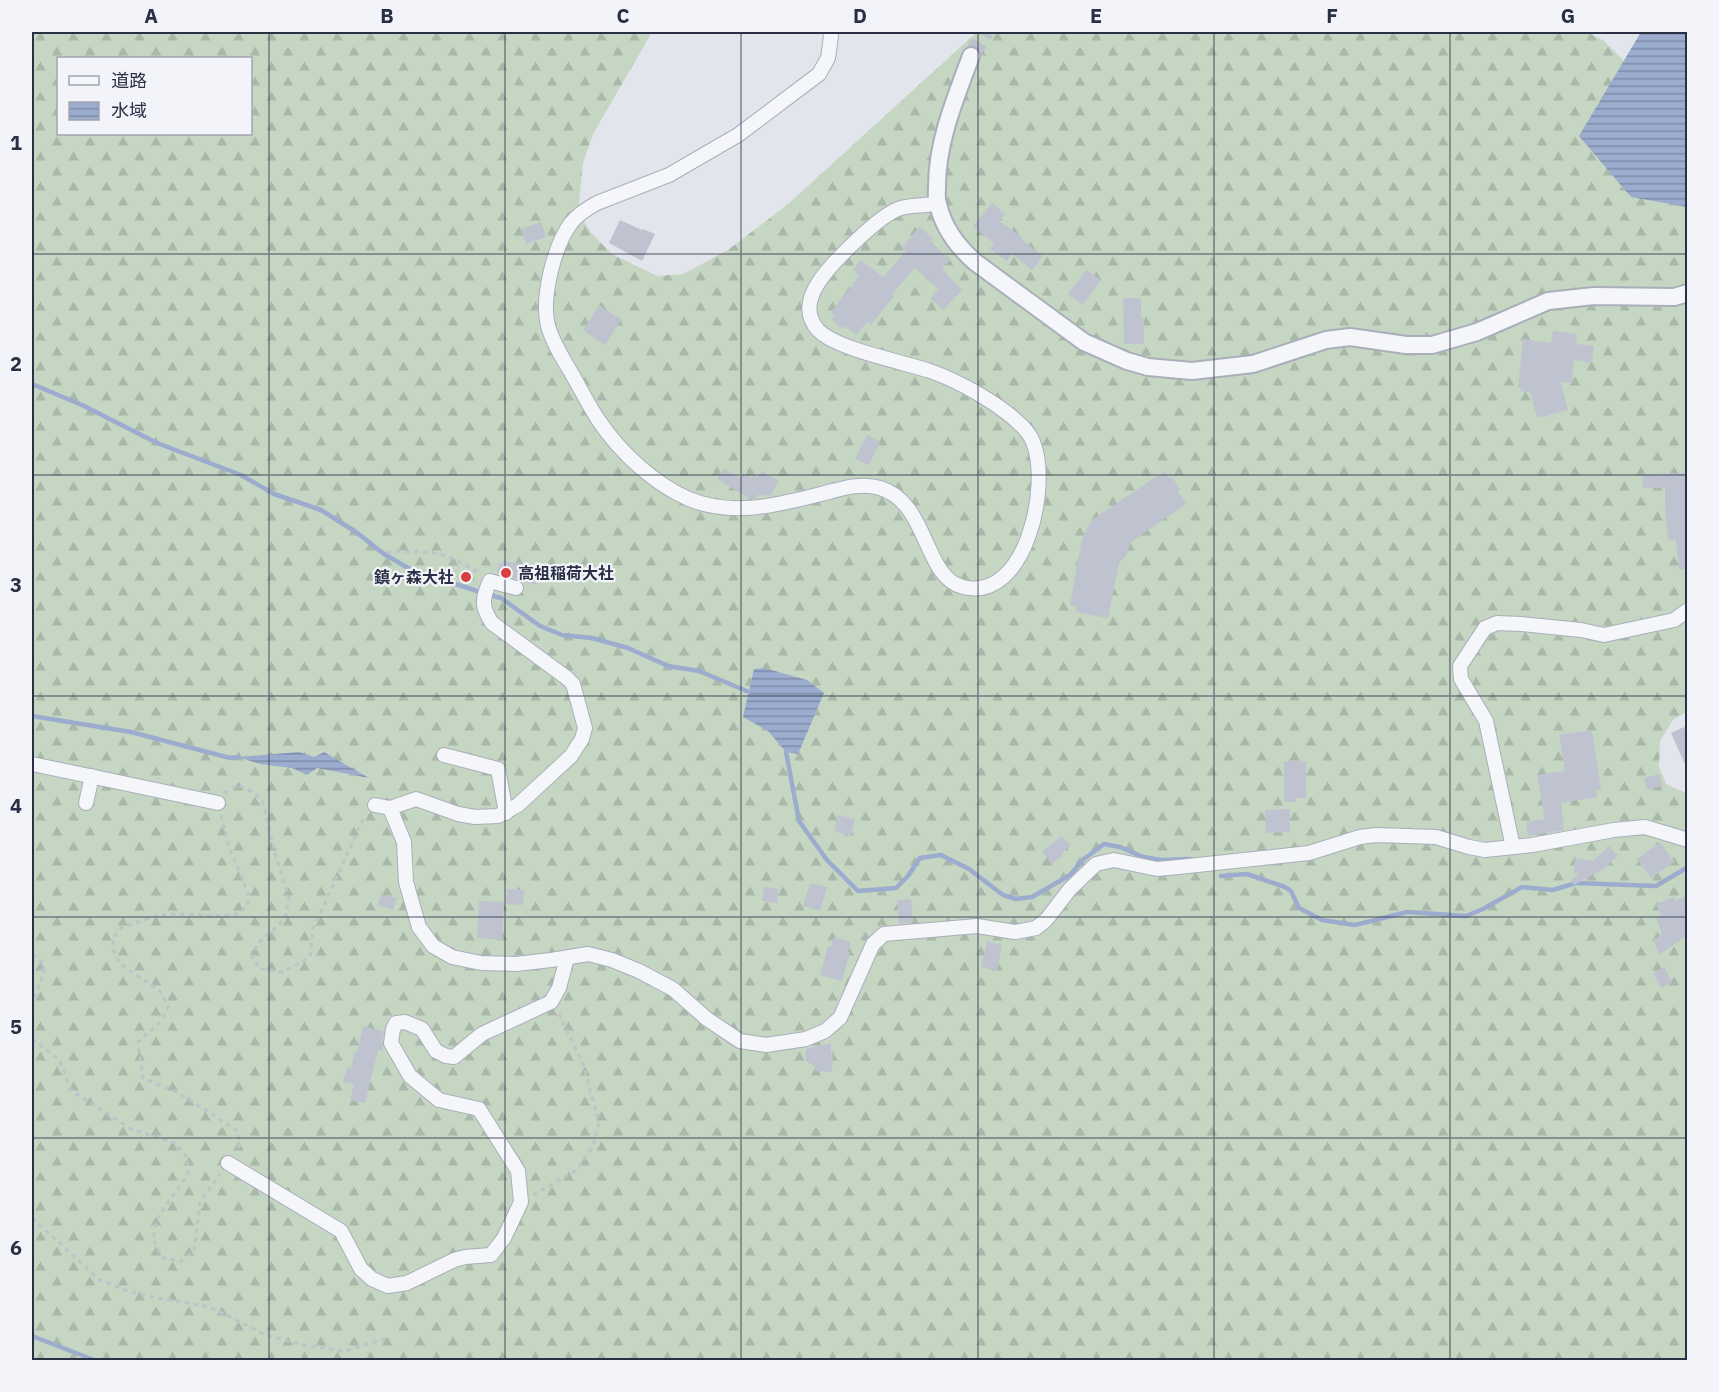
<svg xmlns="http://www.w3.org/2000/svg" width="1719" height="1392" viewBox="0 0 1719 1392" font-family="'IBM Plex Sans','Noto Sans JP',sans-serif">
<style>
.forest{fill:url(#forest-firs);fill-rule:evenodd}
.water{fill:url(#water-rules)}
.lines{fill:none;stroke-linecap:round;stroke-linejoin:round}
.stream{stroke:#9bacce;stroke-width:4.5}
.building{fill:#bfc3cf}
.tertiary-tunnel{stroke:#bdc1cb;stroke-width:16;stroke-dasharray:16 8;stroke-linecap:butt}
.minor-casing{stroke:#aaaeba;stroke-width:16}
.tertiary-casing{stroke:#aaaeba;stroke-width:20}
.path{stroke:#c0c2ca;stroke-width:3;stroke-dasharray:4.5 4.5;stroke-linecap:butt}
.minor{stroke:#f5f6f9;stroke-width:14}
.tertiary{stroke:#f5f6f9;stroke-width:16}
.grid{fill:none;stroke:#292f45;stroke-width:1.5;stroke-opacity:0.55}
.poi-dot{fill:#d93f40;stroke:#f2f4f9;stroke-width:2}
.labels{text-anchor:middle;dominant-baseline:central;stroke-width:4.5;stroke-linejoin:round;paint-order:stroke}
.poi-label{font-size:16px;font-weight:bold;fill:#292f45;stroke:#f2f4f9;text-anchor:start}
.neatline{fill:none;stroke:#292f45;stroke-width:2}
.grid-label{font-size:20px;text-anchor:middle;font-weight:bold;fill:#292f45}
</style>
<defs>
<pattern id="forest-firs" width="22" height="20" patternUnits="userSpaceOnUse" patternTransform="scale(1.5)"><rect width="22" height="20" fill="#c5d6c3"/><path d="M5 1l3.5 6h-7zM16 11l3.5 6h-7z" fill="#a9b8a9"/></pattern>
<pattern id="water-rules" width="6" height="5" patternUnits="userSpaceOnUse" patternTransform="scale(1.5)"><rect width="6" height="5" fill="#9bacce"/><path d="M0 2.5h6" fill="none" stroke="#7e8ca9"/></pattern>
</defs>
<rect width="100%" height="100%" fill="#e2e5ec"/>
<path class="forest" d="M 32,32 L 652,32 L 593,134 L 583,163 L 579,203 L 582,218 L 591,233 L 612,254 L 657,276 L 683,274 L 728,250 L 788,204 L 977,32 L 1587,32 L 1604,41 L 1624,61 L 1687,193 L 1688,711 L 1673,720 L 1660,741 L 1659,767 L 1666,784 L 1688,794 L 1687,1360 L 32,1360 ZM 58,58 L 250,58 L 250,134 L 58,134 Z"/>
<g class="water">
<path d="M 1641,32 L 1687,32 L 1687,207 L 1631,197 L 1579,136 Z"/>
<path d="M 764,668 L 807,680 L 824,693 L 798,754 L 786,752 L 768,731 L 743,717 L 754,669 Z"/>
<path d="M 299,752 L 314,757 L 324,752 L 369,778 L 317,768 L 307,775 L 292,768 L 260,764 L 238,757 Z"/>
</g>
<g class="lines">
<g class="stream">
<path d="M 32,384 L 82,405 L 157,443 L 241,475 L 274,494 L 321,510 L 356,532 L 384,554 L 410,569 L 483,593"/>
<path d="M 486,594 L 501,598 L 540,626 L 562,635 L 592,638 L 628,648 L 668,666 L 699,671 L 749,692"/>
<path d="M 32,716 L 131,732 L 230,758 L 238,757"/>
<path d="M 786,752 L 799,821 L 827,860 L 858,891 L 896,888 L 908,876 L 920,858 L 941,855 L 969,869 L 1003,895 L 1016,899 L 1032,897 L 1070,875 L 1084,859 L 1104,844 L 1120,847 L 1143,857 L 1161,860 L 1191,859"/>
<path d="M 1221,876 L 1247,874 L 1285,887 L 1291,891 L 1299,908 L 1322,920 L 1355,925 L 1407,912 L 1466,916 L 1483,909 L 1522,887 L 1553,890 L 1576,883 L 1656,886 L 1688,867"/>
<path d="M 32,1336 L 94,1360"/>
</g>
</g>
<g class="building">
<path d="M 992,203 L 1005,214 L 999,221 L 1023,238 L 1022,240 L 1043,256 L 1032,270 L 1012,254 L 1007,261 L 990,249 L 994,243 L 973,227 Z"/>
<path d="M 620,220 L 642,230 L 643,229 L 655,234 L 642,261 L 609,243 Z"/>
<path d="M 541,222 L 546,237 L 526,244 L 521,229 Z"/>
<path d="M 919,227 L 933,238 L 930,241 L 950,260 L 942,269 L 962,290 L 943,310 L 930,298 L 938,289 L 915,268 L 892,294 L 894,296 L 871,325 L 867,322 L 856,335 L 845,326 L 842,329 L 831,319 L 835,316 L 831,312 L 859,276 L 853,270 L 861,260 L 883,277 L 906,251 L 902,248 Z"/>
<path d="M 1086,270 L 1101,280 L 1083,305 L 1068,294 Z"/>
<path d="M 1123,298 L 1141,298 L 1141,319 L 1144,319 L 1144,344 L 1124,344 Z"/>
<path d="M 599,305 L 621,320 L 605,345 L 583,330 Z"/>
<path d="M 1553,331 L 1577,334 L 1576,344 L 1594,346 L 1592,363 L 1574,360 L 1572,383 L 1561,382 L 1568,410 L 1537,418 L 1530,392 L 1520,391 L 1521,388 L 1518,388 L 1523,339 L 1551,343 Z"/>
<path d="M 867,435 L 880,442 L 869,465 L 855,459 Z"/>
<path d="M 724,469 L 740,478 L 743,473 L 752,478 L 754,475 L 758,477 L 762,471 L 779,481 L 770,496 L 765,494 L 763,496 L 759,494 L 757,498 L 750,499 L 717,479 Z"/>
<path d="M 1165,471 L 1169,478 L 1172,477 L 1180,489 L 1178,491 L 1186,504 L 1131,542 L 1126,556 L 1119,563 L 1108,618 L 1076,612 L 1077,607 L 1070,605 L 1082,539 L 1089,525 L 1093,519 Z"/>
<path d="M 1685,473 L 1685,489 L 1688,489 L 1688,569 L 1679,569 L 1676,539 L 1668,540 L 1665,509 L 1665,488 L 1643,488 L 1642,474 Z"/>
<path d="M 503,561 L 539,566 L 536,585 L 523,582 L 518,579 L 497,573 L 499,563 L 503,564 Z"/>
<path d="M 1684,727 L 1688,736 L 1688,771 L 1671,733 Z"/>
<path d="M 1592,730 L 1601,789 L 1596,790 L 1597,797 L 1561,803 L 1564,830 L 1528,836 L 1526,822 L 1545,819 L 1537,775 L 1565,771 L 1559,735 Z"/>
<path d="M 1284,761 L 1306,761 L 1306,798 L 1296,798 L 1296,802 L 1284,802 Z"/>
<path d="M 1659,774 L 1662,786 L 1647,790 L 1644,778 Z"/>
<path d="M 1290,809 L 1290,832 L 1266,833 L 1265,810 Z"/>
<path d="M 838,815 L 855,819 L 851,836 L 834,831 Z"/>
<path d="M 1062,836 L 1071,846 L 1062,853 L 1063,855 L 1052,864 L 1042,851 Z"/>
<path d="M 1660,842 L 1674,862 L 1651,878 L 1637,859 Z"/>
<path d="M 1609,846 L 1618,856 L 1605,868 L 1574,885 L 1571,880 L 1579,873 L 1574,873 L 1575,858 L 1593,861 Z"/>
<path d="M 810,883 L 827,887 L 820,911 L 803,906 Z"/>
<path d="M 764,887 L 778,889 L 777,903 L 762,901 Z"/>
<path d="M 507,889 L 524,890 L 523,905 L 506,904 Z"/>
<path d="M 381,894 L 397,898 L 393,910 L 378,905 Z"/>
<path d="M 1688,895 L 1688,935 L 1660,954 L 1653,940 L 1661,935 L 1660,934 L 1662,933 L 1656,918 L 1661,915 L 1656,904 L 1674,897 L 1675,901 Z"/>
<path d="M 911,899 L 913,922 L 899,924 L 897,900 Z"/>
<path d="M 479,901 L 504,902 L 502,940 L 477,938 Z"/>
<path d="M 834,937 L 851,942 L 848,952 L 850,952 L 842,981 L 820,975 L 828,946 L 831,947 Z"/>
<path d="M 987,941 L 1002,945 L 997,971 L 981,967 Z"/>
<path d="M 1664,967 L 1672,982 L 1662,988 L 1653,973 Z"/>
<path d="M 363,1026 L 384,1031 L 382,1042 L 383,1051 L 378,1050 L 365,1103 L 350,1100 L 354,1084 L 343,1082 L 347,1068 L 351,1069 L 355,1051 L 357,1052 Z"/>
<path d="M 831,1043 L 831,1053 L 833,1053 L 832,1072 L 815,1071 L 816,1067 L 806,1061 L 806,1049 Z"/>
</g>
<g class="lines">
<path class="tertiary-tunnel" d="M 971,56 L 986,32"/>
<g class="minor-casing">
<g id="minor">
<path d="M 830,32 L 831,36 L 828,58 L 819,74 L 738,135 L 669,175 L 597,203 C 588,208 578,214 571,223 C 554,246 541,298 548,326 C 553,343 563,359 572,374 C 581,390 589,406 599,421 C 620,452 654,484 689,499 C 732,517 778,505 821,494 C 840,489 861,482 880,488 C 929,503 923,577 963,587 C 1026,603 1051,485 1033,442 C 1031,437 1026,430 1022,426 C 1000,404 959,381 930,371 C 903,362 836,349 818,330 C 802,312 811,292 823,276 C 836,259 879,216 898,209 C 911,204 924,207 937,203"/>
<path d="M 444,755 L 498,769 L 506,813"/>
<path d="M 32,764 L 218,803"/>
<path d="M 86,803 L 92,776"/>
<path d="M 375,805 L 390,808 L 404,842 L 406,882 L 419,927 L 433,946 L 452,957 L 481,963 L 516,964 L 551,960 L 588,954 L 612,960 L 639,971 L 673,989 L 707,1019 L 740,1041 L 766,1045 L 806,1039 L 825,1031 L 840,1018 L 873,944 L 884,934 L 977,926 L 1015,932 L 1036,928 L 1046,920 L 1070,889 L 1096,864 L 1114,860 L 1157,869 L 1179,867 L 1309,853 L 1360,837 L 1376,835 L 1436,837 L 1469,847 L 1485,850 L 1532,845 L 1614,830 L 1645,827 L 1688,840"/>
<path d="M 390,808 L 416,799 L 458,814 L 475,817 L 498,816 L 518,805 L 571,756 L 582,739 L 585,728 L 573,684 L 567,678 L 492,623 C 481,607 482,598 490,581 L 516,588"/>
<path d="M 1513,847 L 1486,721 L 1461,679 L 1460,666 L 1485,628 L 1497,623 L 1521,624 L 1581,630 L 1604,635 L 1674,620 L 1688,610"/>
<path d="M 228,1163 L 341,1231 L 361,1269 L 372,1279 L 388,1286 L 407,1283 L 454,1260 L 465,1257 L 491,1255 L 504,1238 L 521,1202 L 518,1171 L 479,1109 L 439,1100 L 410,1076 L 391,1043 L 393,1029 L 396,1023 L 405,1022 L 422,1029 L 436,1051 L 446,1056 L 454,1057 L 482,1034 L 551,1002 L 559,988 L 567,958"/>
</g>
</g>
<g class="tertiary-casing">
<path id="tertiary" d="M 971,56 C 956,97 937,141 937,186 C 937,192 936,199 938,204 C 943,227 958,247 975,262 L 1084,342 L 1127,361 L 1148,367 L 1192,371 L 1253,364 L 1326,340 L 1350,337 L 1406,345 L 1432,345 L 1477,332 L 1548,301 L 1594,296 L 1674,297 L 1688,293"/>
</g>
<g class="path">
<path d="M 387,552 C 401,551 427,551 440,554 C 453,558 467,566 479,573"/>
<path d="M 468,577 L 477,582"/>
<path d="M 224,793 L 238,785 L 255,793 L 263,803 L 276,857 L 289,898 L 286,916 L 279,925 L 258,943 L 252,957 L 260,969 L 283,972 L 310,957 L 313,929 L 365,815"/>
<path d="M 221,815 L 228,844 L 248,893 L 248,905 L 238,914 L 215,916 L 187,914 L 159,915 L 122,927 L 113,938 L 113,949 L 120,964 L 160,991 L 168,1006 L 163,1019 L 138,1042 L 143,1078 L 179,1093 L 238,1131 L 240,1144 L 235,1151"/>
<path d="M 32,955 L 41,961 L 44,972 L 32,1004"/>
<path d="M 32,1039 L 59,1060 L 72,1091 L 131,1129 L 175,1143 L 187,1157 L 188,1174 L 156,1220 L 153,1240 L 163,1258 L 181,1261 L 194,1250 L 200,1202 L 220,1174"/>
<path d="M 533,1195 L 578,1169 L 593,1146 L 599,1122 L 583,1064 L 558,1012"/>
<path d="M 32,1218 L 100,1280 L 125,1290 L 147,1296 L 210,1307 L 266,1335 L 307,1346 L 345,1351 L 385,1339"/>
</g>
<use href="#minor" class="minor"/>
<use href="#tertiary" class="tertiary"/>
</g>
<path class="grid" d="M 269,32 L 269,1360M 505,32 L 505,1360M 741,32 L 741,1360M 978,32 L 978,1360M 1214,32 L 1214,1360M 1450,32 L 1450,1360M 32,254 L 1688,254M 32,475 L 1688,475M 32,696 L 1688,696M 32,917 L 1688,917M 32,1138 L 1688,1138"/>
<g class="poi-dot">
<circle cx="506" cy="573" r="6"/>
<circle cx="466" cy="577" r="6"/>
</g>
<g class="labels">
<g class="poi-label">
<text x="518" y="573">高祖稲荷大社</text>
<text x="454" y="577" text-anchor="end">鎮ヶ森大社</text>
</g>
</g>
<rect width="1719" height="1392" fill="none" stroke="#f2f4f9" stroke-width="66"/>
<rect x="57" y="57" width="195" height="78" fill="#f2f4f9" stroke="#a2a5b1" stroke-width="1.5"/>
<rect x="69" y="76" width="30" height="9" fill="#f5f6f9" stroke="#a2a5b1" stroke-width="1.5"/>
<text x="111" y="87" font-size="18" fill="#292f45">道路</text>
<rect x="69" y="102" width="30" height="18" fill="url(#water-rules)" stroke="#a2a5b1" stroke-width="1.5"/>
<text x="111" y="117" font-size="18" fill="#292f45">水域</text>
<rect x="33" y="33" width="1653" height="1326" class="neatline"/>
<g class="grid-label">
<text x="151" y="23">A</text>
<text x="387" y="23">B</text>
<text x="623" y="23">C</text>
<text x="860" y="23">D</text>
<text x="1096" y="23">E</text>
<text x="1332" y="23">F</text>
<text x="1568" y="23">G</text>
<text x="16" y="150">1</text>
<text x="16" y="371">2</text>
<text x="16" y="592">3</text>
<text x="16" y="813">4</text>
<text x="16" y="1034">5</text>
<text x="16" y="1255">6</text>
</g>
</svg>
